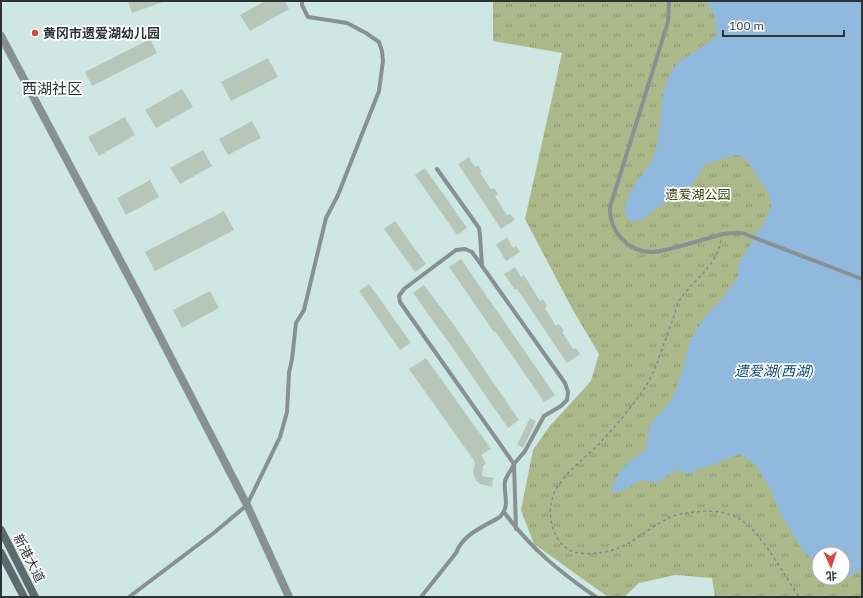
<svg xmlns="http://www.w3.org/2000/svg" width="863" height="598" viewBox="0 0 863 598" font-family="'IBM Plex Sans','Noto Sans SC',sans-serif">
<style>
.park{fill:url(#park-tufts);fill-rule:evenodd}
.water{fill:#91b9dd}
.building{fill:#b6c7b9}
.lines{fill:none;stroke-linecap:round;stroke-linejoin:round}
.path{stroke:#7c8c89;stroke-width:1.5;stroke-dasharray:3 3;stroke-linecap:butt}
.lane{stroke:#879194;stroke-width:4}
.street{stroke:#879194;stroke-width:8}
.secondary{stroke:#5d6b6f;stroke-width:8}
.poi-dot{fill:#d64843;stroke:#fff;stroke-width:1.5}
.labels{text-anchor:middle;dominant-baseline:central;stroke-width:3.5;stroke-linejoin:round;paint-order:stroke}
.poi-label{font-size:13px;font-weight:bold;fill:#2b3433;stroke:#fff;text-anchor:start}
.park-label{font-size:13px;fill:#354006;stroke:#fff}
.street-label{font-size:13px;fill:#2b3433;stroke:#fff}
.water-label{font-size:14px;font-style:italic;fill:#044774;stroke:#fff}
.quarter-label{font-size:15px;fill:#2b3433;stroke:#fff}
</style>
<defs>
<pattern id="park-tufts" width="24" height="20" patternUnits="userSpaceOnUse"><rect width="24" height="20" fill="#abb889"/><path d="M3 7l-1-3M5 7V3M7 7l1-3M15 17l-1-3M17 17v-4M19 17l1-3" fill="none" stroke="#8b9671"/></pattern>
</defs>
<rect width="100%" height="100%" fill="#cfe7e3"/>
<path class="park" d="M 493,1 L 862,1 L 862,597 L 715,597 L 712,578 L 675,575 L 639,583 L 624,597 L 608,597 L 534,544 L 521,510 L 533,450 L 549,427 L 591,381 L 599,354 L 574,312 L 525,219 L 562,53 L 493,41 ZM 819,554 L 843,554 L 843,578 L 819,578 Z"/>
<path class="water" d="M 706,1 L 862,1 L 862,569 L 848,577 L 843,576 L 843,554 L 819,554 L 819,566 L 802,550 L 781,514 L 770,489 L 755,464 L 741,454 L 697,470 C 688,477 685,472 676,470 L 657,483 L 644,480 L 637,482 L 626,489 L 615,493 L 611,490 C 621,467 625,464 646,450 L 650,424 L 661,413 L 674,395 L 683,368 L 690,341 L 703,319 L 724,296 L 738,277 L 739,263 L 766,219 L 771,207 L 770,198 L 764,186 L 746,160 L 737,155 L 727,157 L 716,162 L 706,163 L 691,186 L 640,220 L 632,222 L 626,217 C 621,189 649,175 656,150 C 663,125 657,86 676,65 C 679,61 684,59 688,56 C 698,50 707,43 716,37 C 717,24 715,11 706,1 Z"/>
<g class="building">
<path d="M 128,1 L 162,1 L 163,2 L 132,13 Z"/>
<path d="M 265,1 L 285,1 L 289,9 L 250,31 L 240,15 Z"/>
<path d="M 150,39 L 157,53 L 92,86 L 85,72 Z"/>
<path d="M 268,58 L 278,77 L 231,101 L 221,82 Z"/>
<path d="M 182,89 L 193,107 L 156,128 L 145,110 Z"/>
<path d="M 125,117 L 135,135 L 99,156 L 88,137 Z"/>
<path d="M 252,121 L 261,138 L 228,155 L 219,139 Z"/>
<path d="M 203,150 L 212,166 L 180,184 L 170,168 Z"/>
<path d="M 469,157 L 475,167 L 478,165 L 482,172 L 480,173 L 491,189 L 494,188 L 498,194 L 495,196 L 507,215 L 510,214 L 515,220 L 501,229 L 458,164 Z"/>
<path d="M 425,168 L 467,228 L 457,235 L 415,175 Z"/>
<path d="M 150,180 L 159,197 L 126,215 L 117,198 Z"/>
<path d="M 224,211 L 234,230 L 155,271 L 145,252 Z"/>
<path d="M 395,221 L 426,264 L 415,272 L 384,229 Z"/>
<path d="M 507,237 L 513,248 L 516,246 L 520,252 L 506,261 L 496,245 Z"/>
<path d="M 461,259 L 555,395 L 544,402 L 516,361 L 495,331 L 494,332 L 449,267 Z"/>
<path d="M 515,267 L 521,277 L 524,275 L 540,301 L 543,299 L 547,306 L 545,308 L 556,326 L 559,324 L 564,331 L 562,332 L 573,349 L 576,348 L 580,354 L 567,363 L 517,289 L 515,290 L 504,274 Z"/>
<path d="M 369,284 L 411,343 L 400,350 L 359,291 Z"/>
<path d="M 424,285 L 454,325 L 519,420 L 508,428 L 447,340 L 413,293 Z"/>
<path d="M 210,291 L 219,308 L 182,328 L 173,310 Z"/>
<path d="M 426,358 L 491,449 L 481,455 L 486,463 L 483,466 L 482,476 L 493,478 L 492,487 L 481,484 L 476,481 L 473,472 L 475,462 L 409,369 Z"/>
<path d="M 530,418 L 536,421 L 523,448 L 517,445 Z"/>
</g>
<g class="lines">
<path class="path" d="M 721,240 C 716,267 696,277 681,298 C 677,304 675,313 673,319 C 664,341 658,366 646,386 C 632,407 615,427 598,445 C 583,460 561,475 553,496 C 546,515 553,545 574,552 C 581,555 602,553 610,551 C 631,545 647,529 667,519 C 675,514 685,513 695,512 C 709,510 728,511 740,519 C 762,533 784,575 799,597"/>
<g class="lane">
<path d="M 669,1 L 668,22 L 610,207 C 609,230 626,251 651,252 C 661,252 671,248 681,246 C 695,242 709,238 723,234 L 732,233 L 742,233 L 862,279"/>
<path d="M 437,169 L 479,228 L 480,235 L 482,266"/>
<path d="M 504,512 C 529,547 561,573 596,597"/>
<path d="M 129,597 L 215,532 L 247,505 L 280,437 L 287,412 L 289,373 L 292,359 L 296,323 L 304,310 L 326,218 L 338,195 L 379,91 L 383,61 L 382,51 L 379,42 L 366,33 L 347,23 L 308,17 L 302,5 L 302,1"/>
<path d="M 421,597 L 456,553 C 463,534 483,527 500,517 C 511,505 503,494 505,481 C 507,475 512,469 514,464 L 400,302 L 399,296 L 404,289 L 456,250 L 465,249 L 472,252 L 482,266 L 565,383 L 568,392 L 567,400 L 561,406 L 544,416 L 525,451 L 514,464 L 516,529"/>
</g>
<path class="street" d="M 1,36 L 139,296 L 247,505 L 289,597"/>
<g class="secondary">
<path d="M 1,530 L 35,597"/>
<path d="M 1,553 L 24,597"/>
</g>
</g>
<circle class="poi-dot" cx="35" cy="33" r="4"/>
<g class="labels">
<g class="poi-label">
<text x="43" y="33">黄冈市遗爱湖幼儿园</text>
</g>
<g class="park-label">
<text x="698" y="194">遗爱湖公园</text>
</g>
<g class="street-label">
<text transform="translate(29 558) rotate(63)">新港大道</text>
</g>
<g class="water-label">
<text x="774" y="371">遗爱湖(西湖)</text>
</g>
<g class="quarter-label">
<text x="52" y="88">西湖社区</text>
</g>
</g>
<rect width="863" height="598" fill="none" stroke="#2b3433" stroke-width="4"/>
<g transform="translate(831 566) rotate(177)"><circle r="19" fill="#ffffff" stroke="#aaaead"/>
<path d="M0-3L7 15L0 10L-7 15Z" fill="#d64843"/>
<text y="-6" font-size="11" font-weight="bold" text-anchor="middle" fill="#2b3433">北</text>
</g>
<path d="M723 30v6h121v-6" fill="none" stroke="#2b3433" stroke-width="2"/>
<text x="729" y="30" font-size="12" fill="#2b3433" stroke="#ffffff" stroke-width="3" paint-order="stroke">100 m</text>
</svg>
